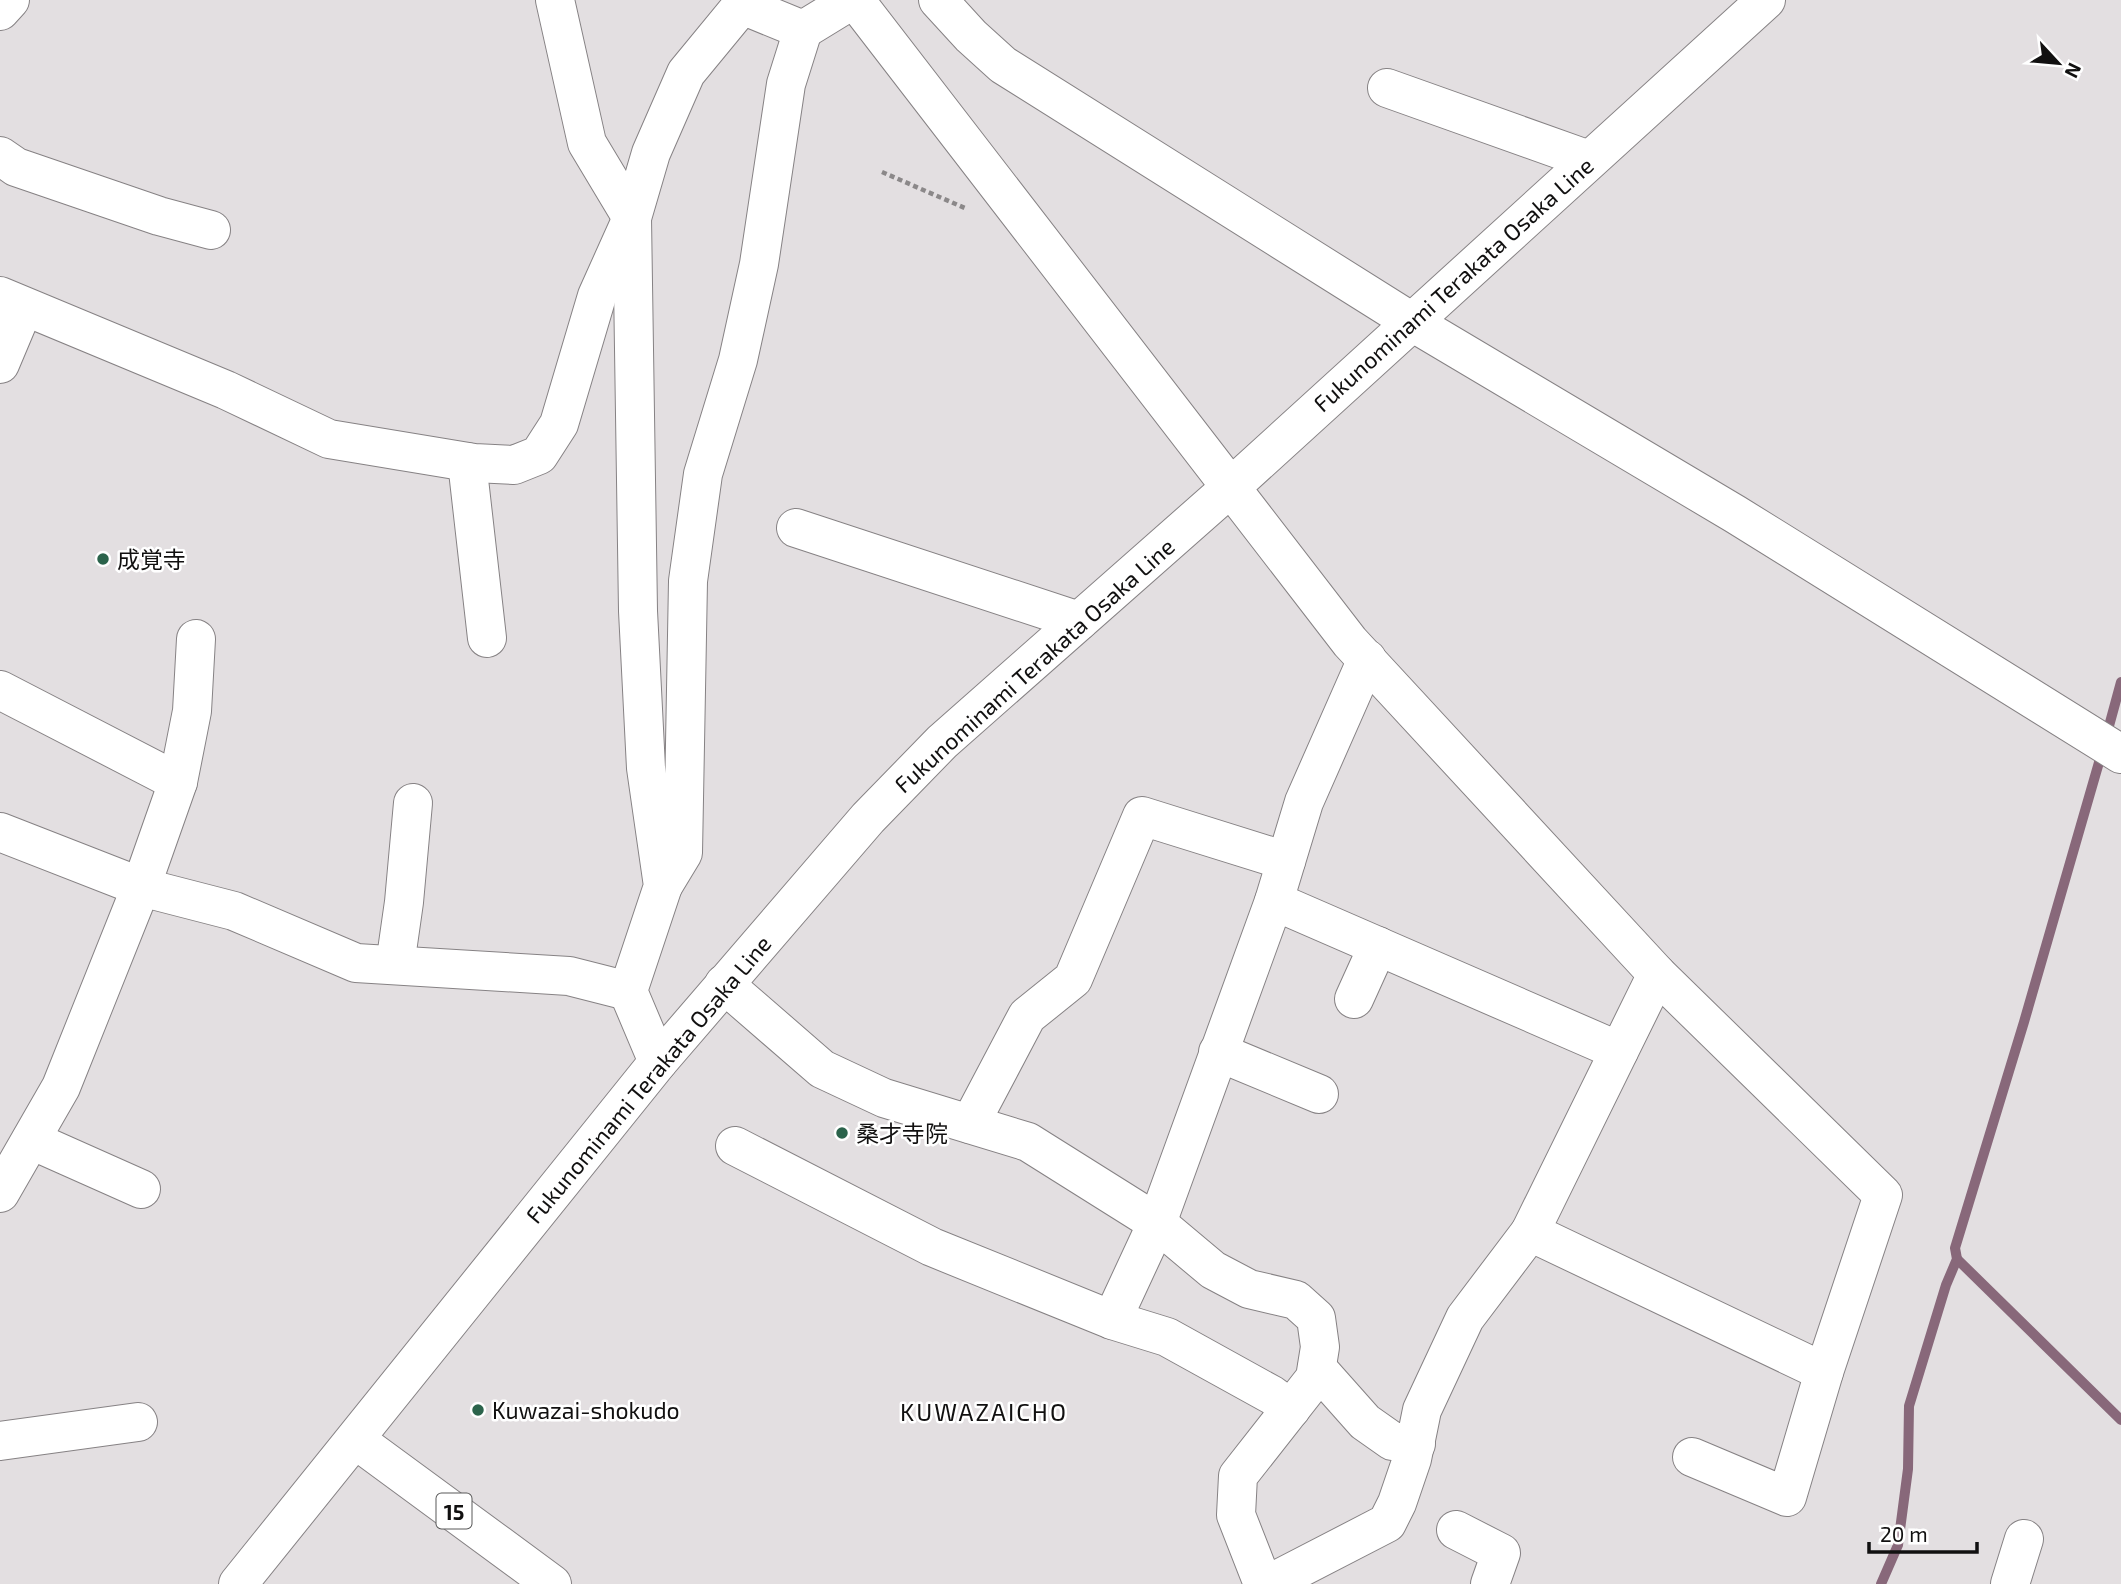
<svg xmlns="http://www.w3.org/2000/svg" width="2121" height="1584" viewBox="0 0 2121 1584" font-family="'Exo 2','Noto Sans JP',sans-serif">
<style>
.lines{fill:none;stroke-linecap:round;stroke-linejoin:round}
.stream{stroke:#88687a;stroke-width:10}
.minor-casing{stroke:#868284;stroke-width:40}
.major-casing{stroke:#868284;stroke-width:40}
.path{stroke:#8b8889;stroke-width:4.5;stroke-dasharray:5 3.5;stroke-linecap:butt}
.minor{stroke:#fff;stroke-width:38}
.major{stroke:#fff;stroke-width:38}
.poi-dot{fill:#2b634b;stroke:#fff;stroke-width:2.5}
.labels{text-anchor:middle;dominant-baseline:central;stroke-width:5;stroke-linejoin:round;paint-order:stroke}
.shield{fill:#fff;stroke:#585858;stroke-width:2}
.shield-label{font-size:21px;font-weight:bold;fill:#111010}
.street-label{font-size:23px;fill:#111010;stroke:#fff}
.poi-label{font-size:23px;fill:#111010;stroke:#fff;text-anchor:start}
.neighbourhood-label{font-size:24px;letter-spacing:2px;fill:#111010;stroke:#fff}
</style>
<rect width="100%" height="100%" fill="#e3dfe1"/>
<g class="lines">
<g class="stream">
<path d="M 2106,737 L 2121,682"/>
<path d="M 1957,1259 L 2121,1420"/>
<path d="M 1881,1584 L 1898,1545 L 1908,1469 L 1909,1406 L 1946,1285 L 1957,1259 L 1955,1248 L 2024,1022 L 2102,752"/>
</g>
<g class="minor-casing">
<g id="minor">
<path d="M 555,0 L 587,143 L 632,218 L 638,611 L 646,768 L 663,886 L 628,991 L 658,1062"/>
<path d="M 855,0 L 1350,642 L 1657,974 L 1883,1195 L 1824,1372 L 1787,1497 L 1692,1457"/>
<path d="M 938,0 L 971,36 L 1003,65 L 1412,322 L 1735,514 L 2121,754"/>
<path d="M 0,11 L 10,0"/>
<path d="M 1387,88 L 1589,160"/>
<path d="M 0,156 L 16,167 L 159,216 L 211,230"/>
<path d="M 0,296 L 226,390 L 329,439 L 474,463 L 514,465 L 539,455 L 559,424 L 597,296 L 632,218 L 651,153 L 686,73 L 742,5 L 803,30 L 852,0"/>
<path d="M 0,364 L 24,307"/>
<path d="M 467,462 L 487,638"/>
<path d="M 796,528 L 1079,621"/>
<path d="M 0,690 L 178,782"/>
<path d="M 0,832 L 141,887 L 234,911 L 356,963 L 569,976 L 628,991"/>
<path d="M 663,886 L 683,853 L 688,581 L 703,474 L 738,360 L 759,264 L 786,84 L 803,30"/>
<path d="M 1274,901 L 1619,1051"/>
<path d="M 395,965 L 404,902 L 413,803"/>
<path d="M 1657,974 L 1530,1232 L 1824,1372"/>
<path d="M 724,984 L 822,1069 L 884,1098 L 1028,1142 L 1157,1223 L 1213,1270 L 1249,1289 L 1296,1300 L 1316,1318 L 1320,1347 L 1315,1378 L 1238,1476 L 1236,1515 L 1263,1584"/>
<path d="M 1354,999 L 1378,946"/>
<path d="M 1218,1052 L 1319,1094"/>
<path d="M 970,1124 L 1027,1016 L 1073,979 L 1142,816 L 1286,861"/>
<path d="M 31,1140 L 141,1189"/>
<path d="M 735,1146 L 932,1247 L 1112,1320 L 1157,1223 L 1274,901 L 1304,802 L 1367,659"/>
<path d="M 0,1193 L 61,1087 L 141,887 L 178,782 L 192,711 L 196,639"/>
<path d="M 1112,1320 L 1167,1337 L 1272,1395 L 1291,1409"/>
<path d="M 1317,1368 L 1365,1422 L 1392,1441 L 1416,1444"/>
<path d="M 0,1441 L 138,1422"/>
<path d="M 1456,1530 L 1501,1553 L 1490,1584"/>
<path d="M 1269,1584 L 1387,1523 L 1397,1503 L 1412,1459 L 1422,1410 L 1465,1318 L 1530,1232"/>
<path d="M 2010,1584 L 2024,1539"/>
</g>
</g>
<g class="major-casing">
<g id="major">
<path d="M 356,1440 L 552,1584"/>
<path d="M 238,1584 L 658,1062 L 868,818 L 942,742 L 1231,487 L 1766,0"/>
</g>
</g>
<path class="path" d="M 882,172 L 967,209"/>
<use href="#minor" class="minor"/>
<use href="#major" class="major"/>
</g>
<g class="poi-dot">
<circle cx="103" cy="559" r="7"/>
<circle cx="842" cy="1133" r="7"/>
<circle cx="478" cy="1410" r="7"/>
</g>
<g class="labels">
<rect class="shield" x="436.5" y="1493.5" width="35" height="35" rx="5"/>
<g class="shield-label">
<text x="454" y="1511">15</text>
</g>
<g class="street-label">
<text transform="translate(1453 284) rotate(-42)">Fukunominami Terakata Osaka Line</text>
<text transform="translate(1034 665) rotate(-42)">Fukunominami Terakata Osaka Line</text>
<text transform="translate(648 1079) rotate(-50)">Fukunominami Terakata Osaka Line</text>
</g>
<g class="poi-label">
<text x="117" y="559">成覚寺</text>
<text x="856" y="1133">桑才寺院</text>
<text x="492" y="1410">Kuwazai-shokudo</text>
</g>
<g class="neighbourhood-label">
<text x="984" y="1411">KUWAZAICHO</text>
</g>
</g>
<g transform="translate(2058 63) rotate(116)" stroke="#ffffff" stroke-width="5" paint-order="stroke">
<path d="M0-5L12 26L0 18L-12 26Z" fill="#111010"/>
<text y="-10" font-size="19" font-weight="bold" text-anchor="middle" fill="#111010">N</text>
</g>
<path d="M1869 1542v10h108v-10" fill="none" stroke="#111010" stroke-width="3.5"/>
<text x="1880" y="1542" font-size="21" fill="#111010" stroke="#ffffff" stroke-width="5" paint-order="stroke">20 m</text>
</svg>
